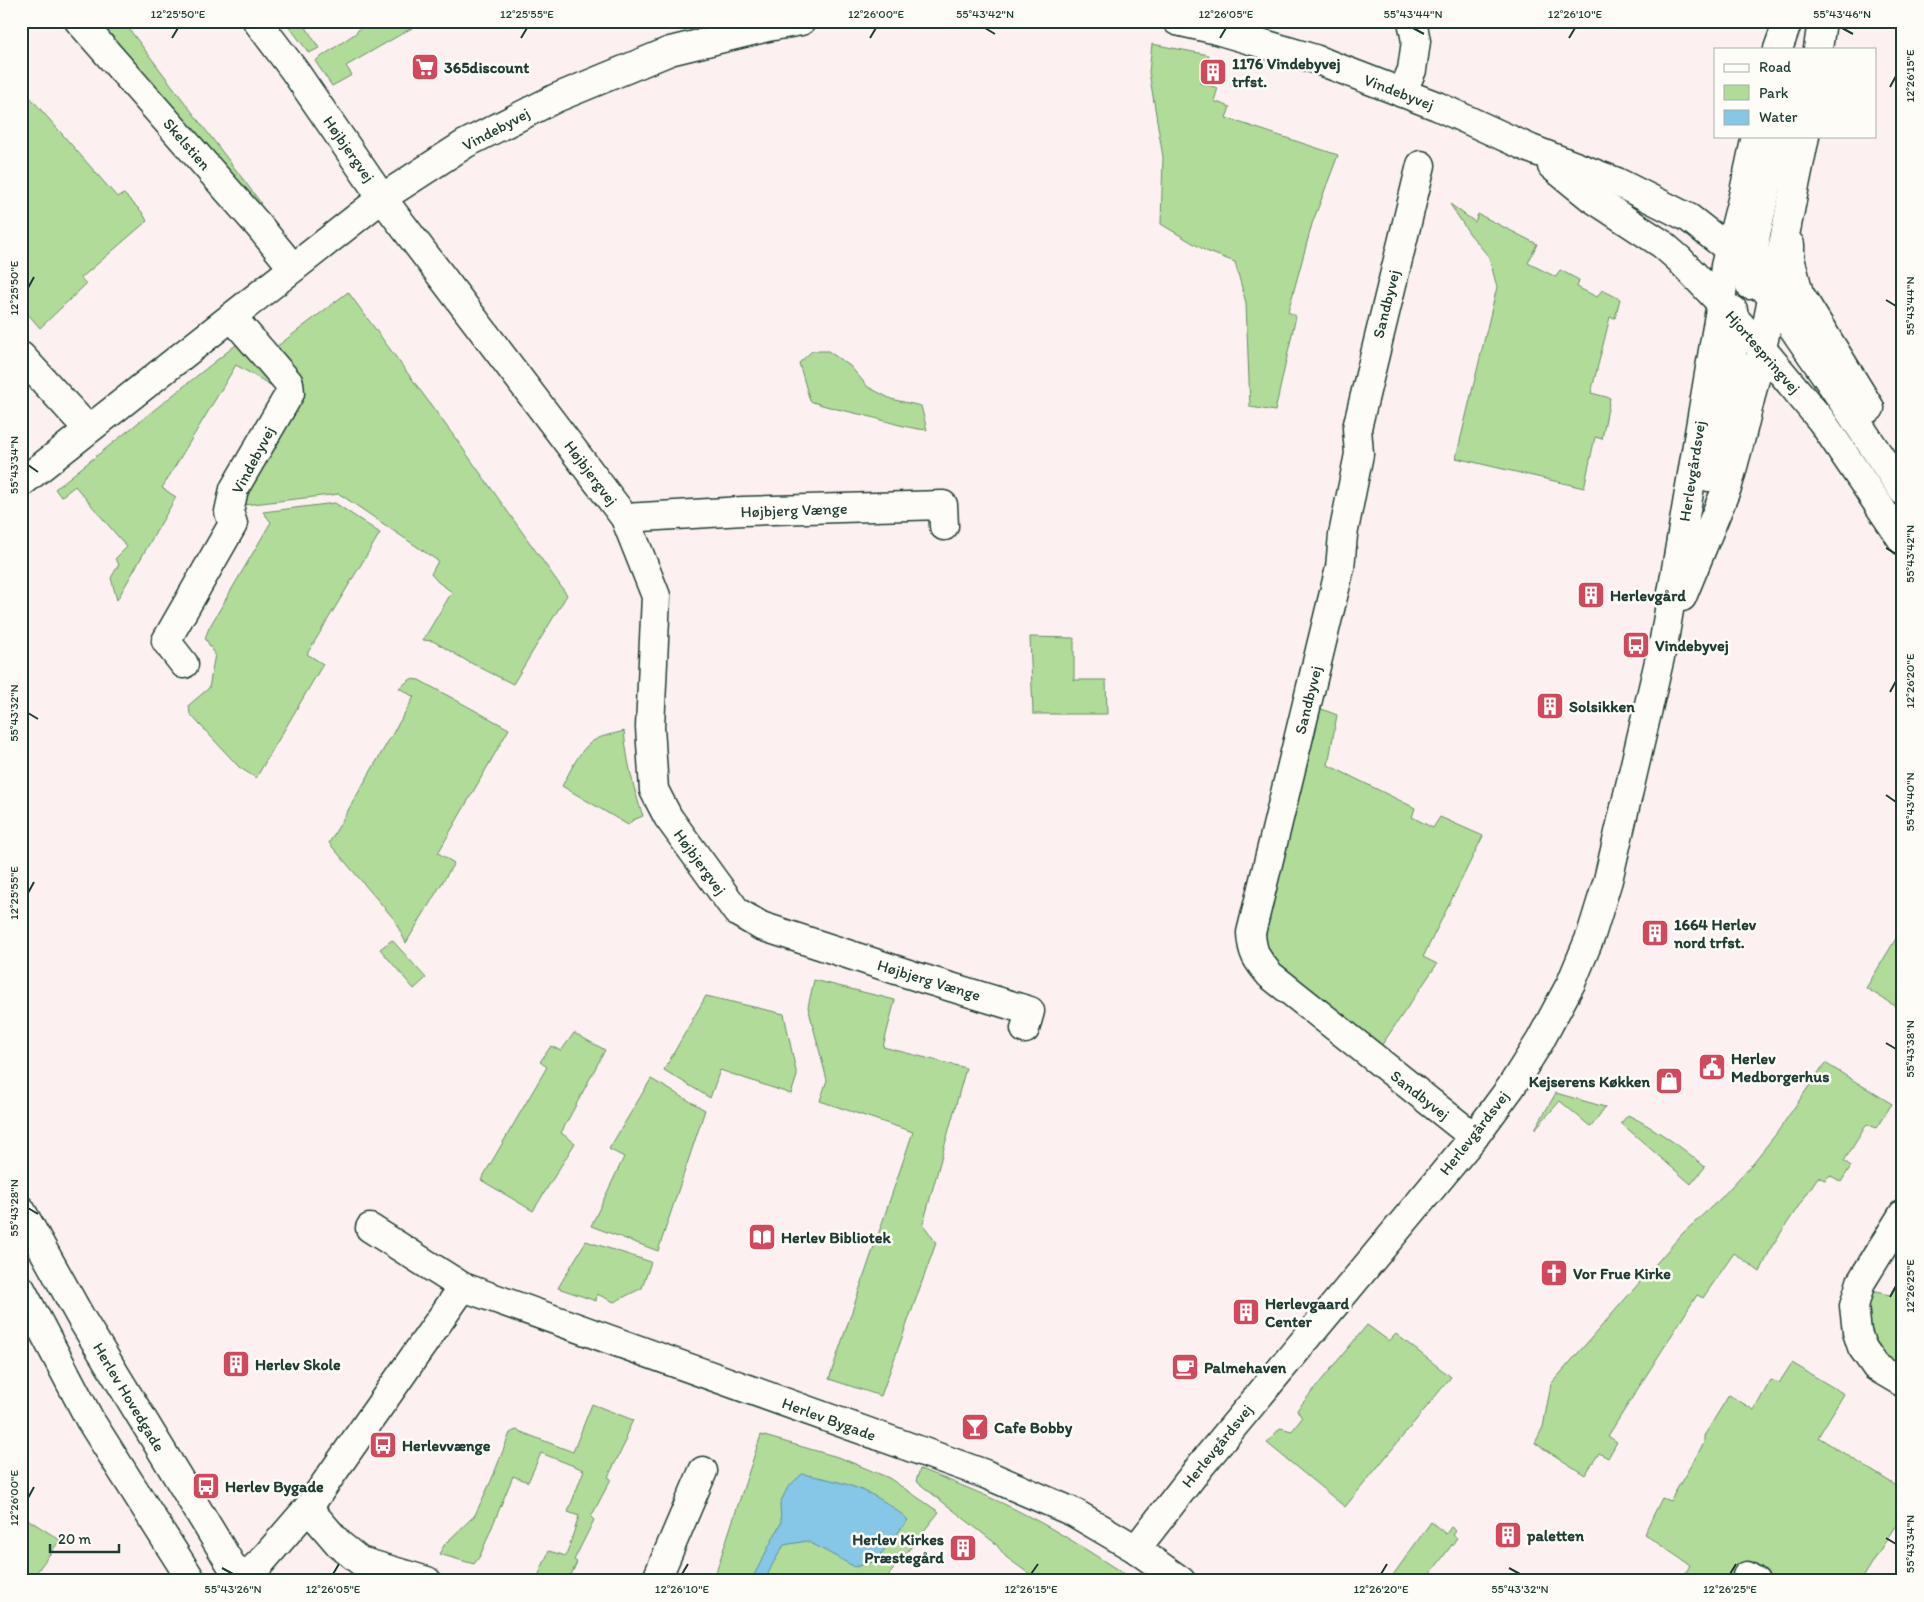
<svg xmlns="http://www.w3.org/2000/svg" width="1924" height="1602" viewBox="0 0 1924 1602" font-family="Itim,sans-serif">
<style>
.green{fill:#b1db99;stroke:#688c66}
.water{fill:#86c6e7;stroke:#5d8f9f}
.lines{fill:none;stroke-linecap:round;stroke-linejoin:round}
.minor-casing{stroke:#1f3d34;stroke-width:31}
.major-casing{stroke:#1f3d34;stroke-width:31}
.minor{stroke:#fdfcf7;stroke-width:28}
.major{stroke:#fdfcf7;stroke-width:28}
.ticks{fill:none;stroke:#1f3d34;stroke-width:2}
.labels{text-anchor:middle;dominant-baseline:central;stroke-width:5;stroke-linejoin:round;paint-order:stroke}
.poi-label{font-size:16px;font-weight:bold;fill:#1f3d34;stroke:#fdfcf7;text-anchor:start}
.street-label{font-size:16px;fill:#1f3d34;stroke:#fdfcf7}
.neatline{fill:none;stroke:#1f3d34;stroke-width:2}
.ticks-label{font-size:12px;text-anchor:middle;fill:#1f3d34}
</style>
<rect width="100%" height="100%" fill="#fcf0f1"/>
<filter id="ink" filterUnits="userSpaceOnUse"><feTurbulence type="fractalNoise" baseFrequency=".02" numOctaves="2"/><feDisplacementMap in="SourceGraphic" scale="10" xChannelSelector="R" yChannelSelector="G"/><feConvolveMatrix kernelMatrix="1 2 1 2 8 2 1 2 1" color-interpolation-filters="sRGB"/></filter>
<g filter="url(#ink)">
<g class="green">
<path d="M 96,21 L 123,21 L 261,203 L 252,207 Z"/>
<path d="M 285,21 L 302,21 L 319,48 L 309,53 Z"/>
<path d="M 365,21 L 424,21 L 346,66 L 352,75 L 332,86 L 315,61 L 356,33 Z"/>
<path d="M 1152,44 L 1209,55 L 1200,83 L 1218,88 L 1214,101 L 1230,107 L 1226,118 L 1338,155 L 1312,224 L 1288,312 L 1296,316 L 1275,411 L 1250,407 L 1246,303 L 1235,262 L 1206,251 L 1161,224 L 1163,157 L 1149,72 Z"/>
<path d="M 21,87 L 117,197 L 124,194 L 142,212 L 147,221 L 81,278 L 86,284 L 40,328 L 21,306 Z"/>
<path d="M 1450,204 L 1475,222 L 1478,214 L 1537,244 L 1528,263 L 1556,277 L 1560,270 L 1579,280 L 1577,287 L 1597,297 L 1602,290 L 1620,299 L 1615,318 L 1610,317 L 1591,393 L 1610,398 L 1602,439 L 1595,437 L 1584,488 L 1456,458 L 1497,287 L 1489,257 L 1469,233 Z"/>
<path d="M 348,292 L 456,439 L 567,595 L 513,684 L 467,661 L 433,641 L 423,640 L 452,592 L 438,582 L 431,574 L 438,561 L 344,497 L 339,494 L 244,505 L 242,496 L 302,391 L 275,348 Z"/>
<path d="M 242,340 L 279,390 L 236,365 L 162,488 L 176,497 L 117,600 L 111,578 L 119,564 L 115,559 L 127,547 L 75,486 L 61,497 L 55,489 Z"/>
<path d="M 812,351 L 828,351 L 850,366 L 868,387 L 891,399 L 921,406 L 927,430 C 903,428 882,419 859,414 C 842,410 826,407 810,401 L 799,363 Z"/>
<path d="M 335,503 L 380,533 L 307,654 L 323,664 L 256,778 L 239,767 L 190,714 L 189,705 L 209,688 L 215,654 L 205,638 L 209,628 L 271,522 L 263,512 Z"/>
<path d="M 1030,637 L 1074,638 L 1074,680 L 1106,680 L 1107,714 L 1033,714 Z"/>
<path d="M 411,679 L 419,680 L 509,729 L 438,853 L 454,863 L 406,943 L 394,919 L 329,843 L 414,697 L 399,688 Z"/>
<path d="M 1314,706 L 1337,715 L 1328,765 L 1415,808 L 1412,817 L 1433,828 L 1440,817 L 1483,836 L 1423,957 L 1437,964 L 1379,1049 L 1268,956 L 1262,926 Z"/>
<path d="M 624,731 C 627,761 633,788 643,816 L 633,820 L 628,825 L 562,786 C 570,772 579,750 593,741 C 603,735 614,734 624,731 Z"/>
<path d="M 1903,927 L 1903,1011 L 1866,988 Z"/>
<path d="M 392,940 L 426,978 L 414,989 L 380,949 Z"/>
<path d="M 814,980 L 895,1000 L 883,1047 L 966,1068 L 923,1224 L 936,1243 L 881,1396 L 829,1379 L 913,1132 L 820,1101 L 827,1080 L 808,1007 Z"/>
<path d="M 706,996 L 784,1014 L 797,1076 L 791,1094 L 720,1070 L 710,1098 L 664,1070 Z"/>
<path d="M 574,1033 L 605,1050 L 561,1133 L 575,1143 L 533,1211 L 481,1180 L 547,1067 L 540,1062 L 551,1046 L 561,1051 Z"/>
<path d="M 1825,1063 L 1892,1104 L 1876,1128 L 1867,1124 L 1844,1161 L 1851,1166 L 1841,1182 L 1830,1175 L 1825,1180 L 1818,1177 L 1772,1246 L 1760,1272 L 1734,1253 L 1703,1298 L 1697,1295 L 1608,1436 L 1617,1442 L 1608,1458 L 1599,1453 L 1585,1475 L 1535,1443 L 1543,1427 L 1551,1384 L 1682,1234 L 1720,1199 L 1753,1163 L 1776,1134 Z"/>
<path d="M 651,1079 L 705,1110 L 658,1251 L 591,1226 L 624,1157 L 609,1149 Z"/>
<path d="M 1556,1093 L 1605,1107 L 1591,1127 L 1560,1101 L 1535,1129 Z"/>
<path d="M 1628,1115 C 1656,1129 1681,1146 1705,1167 L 1691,1184 L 1621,1123 Z"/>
<path d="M 586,1241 L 651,1262 L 642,1288 L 614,1302 L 597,1294 L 596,1301 L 558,1288 Z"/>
<path d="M 1903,1275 L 1903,1369 L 1877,1347 L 1865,1318 L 1870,1291 L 1890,1295 Z"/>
<path d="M 1367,1325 L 1389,1341 L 1396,1334 L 1451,1377 L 1345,1507 L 1267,1443 L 1280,1428 L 1292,1431 L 1302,1418 L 1297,1410 Z"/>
<path d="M 1792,1363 L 1844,1394 L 1818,1437 L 1903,1490 L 1903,1513 L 1861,1581 L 1773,1581 L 1747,1565 L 1738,1581 L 1682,1581 L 1690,1565 L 1644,1534 L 1662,1498 L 1670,1501 L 1704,1443 L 1704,1436 L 1729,1395 L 1754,1410 L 1771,1380 L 1779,1383 Z"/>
<path d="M 592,1404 L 633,1420 L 625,1437 L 627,1439 L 608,1477 L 611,1479 L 591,1517 L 594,1520 L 574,1560 L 577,1562 L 568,1581 L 536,1581 L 549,1551 L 566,1556 L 579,1516 L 568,1512 L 584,1470 L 541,1453 L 528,1482 L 513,1476 L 480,1556 L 474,1564 L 439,1554 L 445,1544 L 475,1515 L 491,1481 L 510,1433 L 516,1430 L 573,1452 Z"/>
<path d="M 761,1435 L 841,1458 L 889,1478 L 939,1512 L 884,1581 L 713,1581 Z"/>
<path d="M 920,1469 C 956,1483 992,1497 1026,1515 C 1064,1534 1099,1558 1135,1581 L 1039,1581 L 1006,1557 L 995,1543 L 916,1481 Z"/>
<path d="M 21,1515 L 60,1540 L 31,1580 L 28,1578 L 26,1581 L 21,1581 Z"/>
<path d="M 1431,1522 L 1446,1534 L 1451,1527 L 1456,1531 L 1453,1535 L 1457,1538 L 1425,1581 L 1401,1581 L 1393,1575 Z"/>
</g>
<path class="water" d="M 802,1474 C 843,1481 877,1491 908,1520 L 881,1554 L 879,1560 L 855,1567 L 807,1541 L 784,1545 L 772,1565 L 765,1581 L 751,1581 L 781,1523 L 780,1503 L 788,1487 Z"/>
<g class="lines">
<g class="minor-casing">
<g id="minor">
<path d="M 79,21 L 259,226 L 293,268"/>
<path d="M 257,21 L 294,70 L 382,198 L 625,518 L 656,596 L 650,727 L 654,790 L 668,817 L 737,912 L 761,926 L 921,978 L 1030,1011 L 1025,1029"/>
<path d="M 1177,21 L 1213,29 L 1315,59 L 1437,106 L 1531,149 L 1617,182 L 1689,218 L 1730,250 L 1751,272 L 1773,299 L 1824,373 L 1903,491"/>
<path d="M 1778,49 L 1788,21"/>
<path d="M 1818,49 L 1822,21"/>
<path d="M 1402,93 L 1412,70 L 1416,41 L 1412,21"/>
<path d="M 1421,165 L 1357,428 L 1359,454 L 1343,535 L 1340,568 L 1251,933 C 1252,953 1257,960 1270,975 L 1474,1137"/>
<path d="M 1552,166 L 1589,196 L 1662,244 L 1679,259 L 1721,303 L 1762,349 L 1821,420 L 1903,541"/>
<path d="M 1790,245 L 1790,258 L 1799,293 L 1870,408"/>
<path d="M 1750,285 L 1756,234 L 1778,136"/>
<path d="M 21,356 L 88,429"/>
<path d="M 1709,477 L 1732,364 L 1733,310"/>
<path d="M 21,483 L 382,198 L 465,144 L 556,98 L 670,51 L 768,27 L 801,21"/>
<path d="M 625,518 L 743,511 L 943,505 L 944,526"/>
<path d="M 1682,597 L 1728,485 L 1742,433 L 1762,349 L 1805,136"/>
<path d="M 184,664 L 166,641 L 233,524 L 229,512 L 234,489 L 290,393 L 289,383 L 232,317"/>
<path d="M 1903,1214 L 1861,1282 L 1854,1306 L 1857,1332 L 1862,1347 L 1876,1367 L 1903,1383"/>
<path d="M 370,1228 L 463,1287 L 985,1474 L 1073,1512 L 1136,1549 L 1181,1581"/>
<path d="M 308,1508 L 340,1545 L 360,1561 L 427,1581"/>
<path d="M 1136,1549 L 1202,1464 L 1474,1137 L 1511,1087 L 1540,1041 L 1571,983 L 1591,935 L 1608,880 L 1664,640 L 1721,303 L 1725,266 L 1744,192 L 1756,136"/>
<path d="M 1747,1576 L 1755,1581"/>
<path d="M 241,1581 L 262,1561 L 308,1508 L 463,1287"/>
<path d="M 656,1581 L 703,1471"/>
</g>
</g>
<g class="major-casing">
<g id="major">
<path d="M 21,1210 L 81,1318 L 241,1581"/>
<path d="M 21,1289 L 90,1420 L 192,1581"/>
</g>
</g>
<use href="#minor" class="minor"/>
<use href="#major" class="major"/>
</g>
</g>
<path class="ticks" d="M 985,28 L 995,34M 1413,28 L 1424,34M 1842,28 L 1853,34M 172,38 L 178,28M 521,38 L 527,28M 870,38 L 876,28M 1220,38 L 1226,28M 1569,38 L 1575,28M 1890,87 L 1896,76M 28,288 L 34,277M 1886,300 L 1896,306M 28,465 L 38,472M 1886,548 L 1896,554M 1890,692 L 1896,681M 28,713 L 38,719M 1886,795 L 1896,802M 28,893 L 34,882M 1886,1043 L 1896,1049M 28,1208 L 38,1214M 1890,1297 L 1896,1286M 28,1498 L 34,1487M 1886,1538 L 1896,1544M 222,1568 L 233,1574M 1509,1568 L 1520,1574M 333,1574 L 339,1564M 682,1574 L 688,1564M 1031,1574 L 1038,1564M 1381,1574 L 1387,1564M 1730,1574 L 1736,1564"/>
<defs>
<g id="supermarket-square" transform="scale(1.4375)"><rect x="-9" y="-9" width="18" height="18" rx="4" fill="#d1495b" stroke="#fdfcf7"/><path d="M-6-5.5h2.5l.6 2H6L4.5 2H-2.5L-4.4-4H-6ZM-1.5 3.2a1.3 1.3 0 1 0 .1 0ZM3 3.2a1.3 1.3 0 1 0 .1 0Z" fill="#fff"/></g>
<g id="building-square" transform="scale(1.4375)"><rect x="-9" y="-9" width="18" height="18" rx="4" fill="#d1495b" stroke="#fdfcf7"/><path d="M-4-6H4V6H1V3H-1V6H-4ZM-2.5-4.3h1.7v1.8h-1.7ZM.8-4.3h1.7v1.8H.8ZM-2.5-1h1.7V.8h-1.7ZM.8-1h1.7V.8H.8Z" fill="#fff"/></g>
<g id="bus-square" transform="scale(1.4375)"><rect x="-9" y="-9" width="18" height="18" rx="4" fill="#d1495b" stroke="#fdfcf7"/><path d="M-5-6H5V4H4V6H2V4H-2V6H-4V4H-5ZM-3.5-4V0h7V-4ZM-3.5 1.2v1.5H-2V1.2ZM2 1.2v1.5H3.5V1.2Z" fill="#fff"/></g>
<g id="civic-square" transform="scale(1.4375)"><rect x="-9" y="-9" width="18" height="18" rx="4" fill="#d1495b" stroke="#fdfcf7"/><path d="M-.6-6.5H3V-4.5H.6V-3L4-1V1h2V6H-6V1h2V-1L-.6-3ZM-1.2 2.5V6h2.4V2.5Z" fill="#fff"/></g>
<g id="shop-square" transform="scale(1.4375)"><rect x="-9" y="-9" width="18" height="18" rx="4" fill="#d1495b" stroke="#fdfcf7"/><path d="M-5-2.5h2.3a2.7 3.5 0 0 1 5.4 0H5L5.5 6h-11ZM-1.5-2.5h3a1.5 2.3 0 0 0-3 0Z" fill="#fff"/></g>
<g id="library-square" transform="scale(1.4375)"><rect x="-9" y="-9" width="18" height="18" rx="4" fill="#d1495b" stroke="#fdfcf7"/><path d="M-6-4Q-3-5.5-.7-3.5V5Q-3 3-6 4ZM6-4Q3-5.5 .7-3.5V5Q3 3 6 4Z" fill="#fff"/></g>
<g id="church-square" transform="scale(1.4375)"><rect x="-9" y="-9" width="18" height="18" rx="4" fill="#d1495b" stroke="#fdfcf7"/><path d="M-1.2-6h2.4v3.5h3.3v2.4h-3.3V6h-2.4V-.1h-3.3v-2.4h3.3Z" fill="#fff"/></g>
<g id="cafe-square" transform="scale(1.4375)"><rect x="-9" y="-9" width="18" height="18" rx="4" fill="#d1495b" stroke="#fdfcf7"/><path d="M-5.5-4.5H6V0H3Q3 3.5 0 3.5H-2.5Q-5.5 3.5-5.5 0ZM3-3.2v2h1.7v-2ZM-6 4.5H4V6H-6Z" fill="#fff"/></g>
<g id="bar-square" transform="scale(1.4375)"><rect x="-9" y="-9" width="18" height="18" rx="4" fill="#d1495b" stroke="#fdfcf7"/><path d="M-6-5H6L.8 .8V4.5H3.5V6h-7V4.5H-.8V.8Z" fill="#fff"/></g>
</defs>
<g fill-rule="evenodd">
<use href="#supermarket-square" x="425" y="67"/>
<use href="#building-square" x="1213" y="72"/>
<use href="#building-square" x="1591" y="595"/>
<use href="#bus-square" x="1636" y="645"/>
<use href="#building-square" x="1550" y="706"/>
<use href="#building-square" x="1655" y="933"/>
<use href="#civic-square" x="1712" y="1067"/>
<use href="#shop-square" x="1669" y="1081"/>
<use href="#library-square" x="762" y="1237"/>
<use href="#church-square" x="1554" y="1273"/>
<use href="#building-square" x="1246" y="1312"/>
<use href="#building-square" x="236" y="1364"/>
<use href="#cafe-square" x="1185" y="1367"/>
<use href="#bar-square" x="975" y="1427"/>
<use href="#bus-square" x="383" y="1445"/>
<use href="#bus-square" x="206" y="1486"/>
<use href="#building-square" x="1508" y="1535"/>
<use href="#building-square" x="963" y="1548"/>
</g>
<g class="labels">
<g class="poi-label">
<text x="1232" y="63">1176 Vindebyvej<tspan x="1232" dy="18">trfst.</tspan></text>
<text x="444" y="67">365discount</text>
<text x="1610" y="595">Herlevgård</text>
<text x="1655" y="645">Vindebyvej</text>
<text x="1569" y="706">Solsikken</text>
<text x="1674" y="924">1664 Herlev<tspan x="1674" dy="18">nord trfst.</tspan></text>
<text x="1731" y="1058">Herlev<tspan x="1731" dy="18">Medborgerhus</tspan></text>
<text x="1650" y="1081" text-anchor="end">Kejserens Køkken</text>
<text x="781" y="1237">Herlev Bibliotek</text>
<text x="1573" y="1273">Vor Frue Kirke</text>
<text x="1265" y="1303">Herlevgaard<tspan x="1265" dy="18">Center</tspan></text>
<text x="255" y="1364">Herlev Skole</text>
<text x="1204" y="1367">Palmehaven</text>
<text x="994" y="1427">Cafe Bobby</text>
<text x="402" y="1445">Herlevvænge</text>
<text x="225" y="1486">Herlev Bygade</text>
<text x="1527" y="1535">paletten</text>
<text x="944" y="1539" text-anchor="end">Herlev Kirkes<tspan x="944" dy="18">Præstegård</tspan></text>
</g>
<g class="street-label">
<text transform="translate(1399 92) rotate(21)">Vindebyvej</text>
<text transform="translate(496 129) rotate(-28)">Vindebyvej</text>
<text transform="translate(187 144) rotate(49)">Skelstien</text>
<text transform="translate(349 149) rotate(55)">Højbjergvej</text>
<text transform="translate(1386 304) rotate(-76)">Sandbyvej</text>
<text transform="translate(1763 352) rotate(49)">Hjortespringvej</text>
<text transform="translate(253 460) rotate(-62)">Vindebyvej</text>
<text transform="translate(1692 471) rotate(-81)">Herlevgårdsvej</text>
<text transform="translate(591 473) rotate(53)">Højbjergvej</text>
<text transform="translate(794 510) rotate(-2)">Højbjerg Vænge</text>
<text transform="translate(1308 700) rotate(-76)">Sandbyvej</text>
<text transform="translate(700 862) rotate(54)">Højbjergvej</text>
<text transform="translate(929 980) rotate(17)">Højbjerg Vænge</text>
<text transform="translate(1420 1095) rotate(38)">Sandbyvej</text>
<text transform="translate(1474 1133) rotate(-52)">Herlevgårdsvej</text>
<text transform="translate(129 1397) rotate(59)">Herlev Hovedgade</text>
<text transform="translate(829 1419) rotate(20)">Herlev Bygade</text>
<text transform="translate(1217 1446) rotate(-51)">Herlevgårdsvej</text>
</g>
</g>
<rect width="1924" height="1602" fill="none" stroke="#fdfcf7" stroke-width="55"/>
<rect x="1714" y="48" width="162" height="90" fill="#fdfcf7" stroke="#a4b0a9"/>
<rect x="1724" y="64" width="25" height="8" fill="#fdfcf7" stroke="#a4b0a9"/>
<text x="1759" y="72" font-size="15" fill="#1f3d34">Road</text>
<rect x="1724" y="85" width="25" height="15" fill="#b1db99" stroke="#a4b0a9"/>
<text x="1759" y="98" font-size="15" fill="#1f3d34">Park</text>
<rect x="1724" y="110" width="25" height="15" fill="#86c6e7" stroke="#a4b0a9"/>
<text x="1759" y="122" font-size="15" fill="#1f3d34">Water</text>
<path d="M50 1544v8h69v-8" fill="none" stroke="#1f3d34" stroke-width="2.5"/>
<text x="58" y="1544" font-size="15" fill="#1f3d34" stroke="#fdfcf7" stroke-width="4" paint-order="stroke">20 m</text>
<rect x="28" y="28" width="1868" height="1546" class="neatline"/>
<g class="ticks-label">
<text x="178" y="18">12°25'50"E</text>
<text x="527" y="18">12°25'55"E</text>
<text x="876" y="18">12°26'00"E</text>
<text x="985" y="18">55°43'42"N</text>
<text x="1226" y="18">12°26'05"E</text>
<text x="1413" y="18">55°43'44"N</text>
<text x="1575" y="18">12°26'10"E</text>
<text x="1842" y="18">55°43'46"N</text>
<text transform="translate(1910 76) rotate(-90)" y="4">12°26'15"E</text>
<text transform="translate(14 288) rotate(-90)" y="4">12°25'50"E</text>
<text transform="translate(1910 306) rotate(-90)" y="4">55°43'44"N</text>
<text transform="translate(14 465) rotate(-90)" y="4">55°43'34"N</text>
<text transform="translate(1910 554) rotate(-90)" y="4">55°43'42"N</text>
<text transform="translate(1910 681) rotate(-90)" y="4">12°26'20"E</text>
<text transform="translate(14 713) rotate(-90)" y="4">55°43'32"N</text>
<text transform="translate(1910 802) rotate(-90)" y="4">55°43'40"N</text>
<text transform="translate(14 893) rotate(-90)" y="4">12°25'55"E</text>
<text transform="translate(1910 1049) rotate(-90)" y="4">55°43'38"N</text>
<text transform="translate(14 1208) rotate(-90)" y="4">55°43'28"N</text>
<text transform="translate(1910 1286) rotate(-90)" y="4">12°26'25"E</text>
<text transform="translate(14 1498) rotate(-90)" y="4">12°26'00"E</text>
<text transform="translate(1910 1544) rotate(-90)" y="4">55°43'34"N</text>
<text x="233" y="1593">55°43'26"N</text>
<text x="333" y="1593">12°26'05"E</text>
<text x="682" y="1593">12°26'10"E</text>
<text x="1031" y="1593">12°26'15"E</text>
<text x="1381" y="1593">12°26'20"E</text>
<text x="1520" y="1593">55°43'32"N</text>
<text x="1730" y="1593">12°26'25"E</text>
</g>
</svg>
